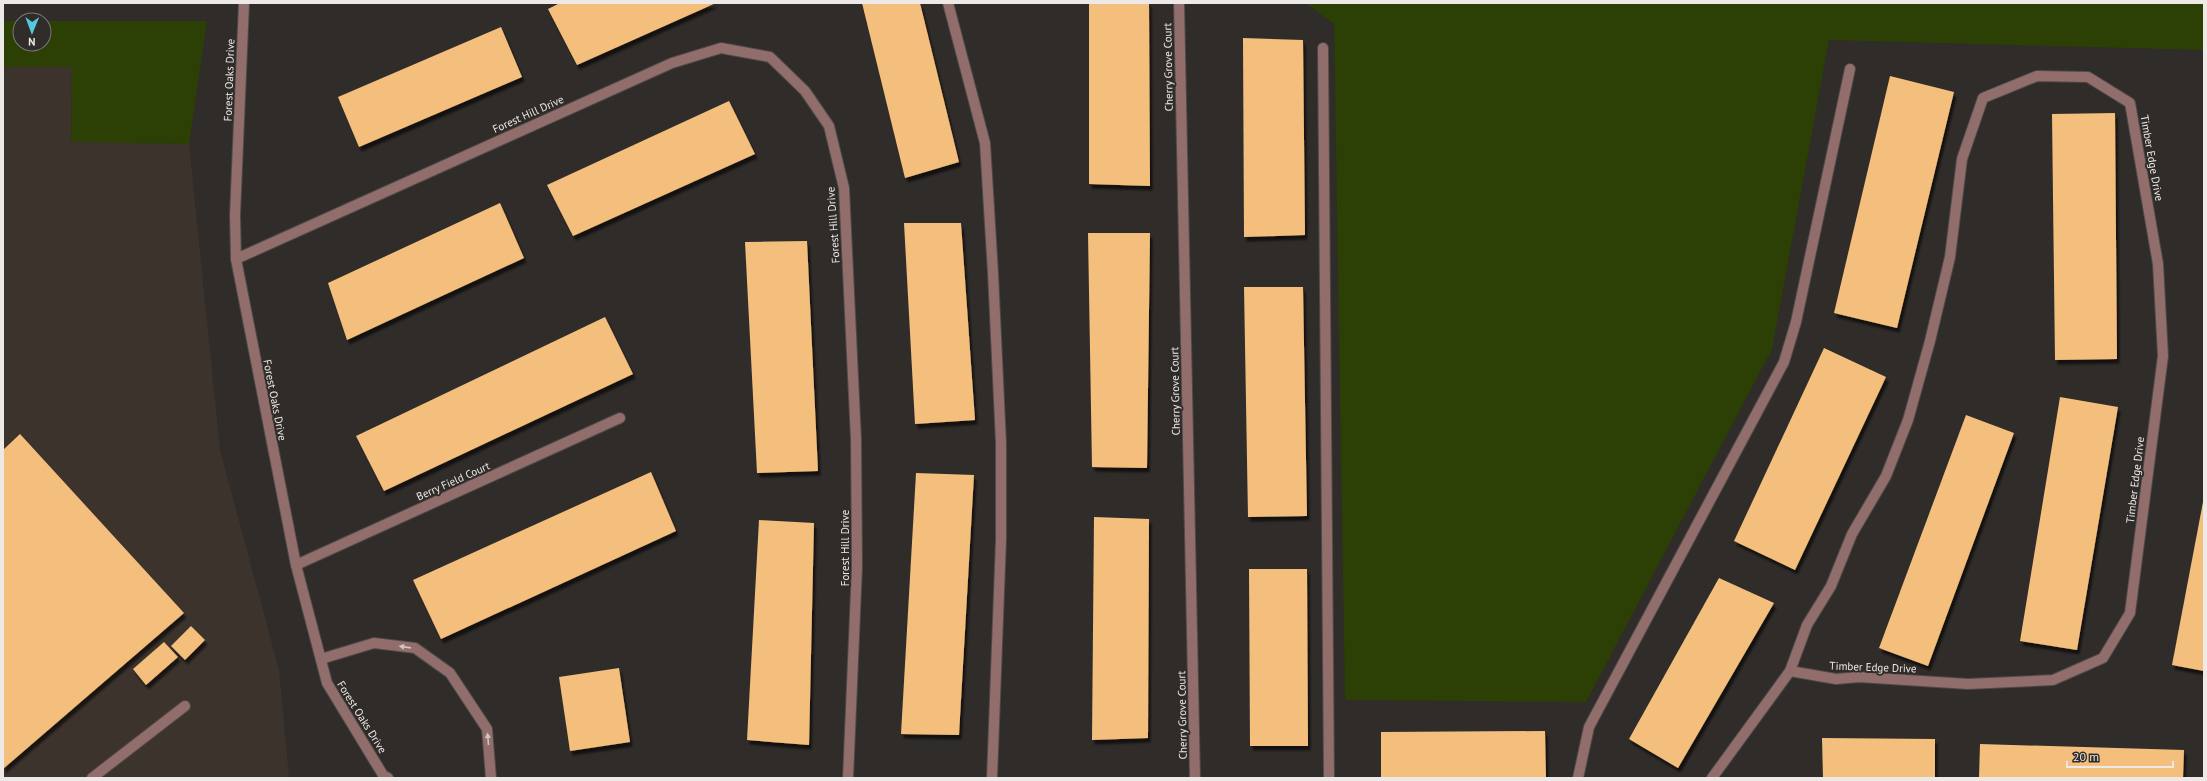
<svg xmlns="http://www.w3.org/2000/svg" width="2207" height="781" viewBox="0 0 2207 781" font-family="'PT Sans',sans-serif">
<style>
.built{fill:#3d332d}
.green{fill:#2c3f04}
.building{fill:#f4bf7d;filter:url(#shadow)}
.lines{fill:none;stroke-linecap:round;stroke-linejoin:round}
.minor-casing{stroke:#4e4a47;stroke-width:12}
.minor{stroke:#916d6b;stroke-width:10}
.oneway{fill:#d1c4c2}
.labels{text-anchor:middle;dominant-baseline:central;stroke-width:4;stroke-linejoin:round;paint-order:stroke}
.street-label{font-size:11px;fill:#ece9e7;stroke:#302c29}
</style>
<defs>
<filter id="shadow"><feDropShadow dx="2.5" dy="4.5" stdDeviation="1" flood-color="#0009"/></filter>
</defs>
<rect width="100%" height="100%" fill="#302c29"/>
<path class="built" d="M 3,67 L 72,67 L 71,142 L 189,144 L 220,450 L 279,670 L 289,778 L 3,778 Z"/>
<g class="green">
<path d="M 1306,3 L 2204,3 L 2204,50 L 1829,40 L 1772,349 L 1586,702 L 1345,700 L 1334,24 Z"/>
<path d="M 3,21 L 20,21 L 20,44 L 44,44 L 44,21 L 207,21 L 189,144 L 71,142 L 72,67 L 3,67 Z"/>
</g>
<g class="building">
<path d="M 560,3 L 716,3 L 577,65 L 548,9 Z"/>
<path d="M 862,3 L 920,3 L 959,162 L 905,178 Z"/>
<path d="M 1089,3 L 1149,3 L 1150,186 L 1089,184 Z"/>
<path d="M 501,27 L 522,77 L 359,147 L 338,97 Z"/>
<path d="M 1243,38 L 1303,40 L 1305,235 L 1244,237 Z"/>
<path d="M 1890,76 L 1954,92 L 1897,328 L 1834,313 Z"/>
<path d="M 729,101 L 755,154 L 573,236 L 547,185 Z"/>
<path d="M 2115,113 L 2117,359 L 2055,360 L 2052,114 Z"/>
<path d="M 500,203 L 524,258 L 347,340 L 328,283 Z"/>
<path d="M 904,223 L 961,223 L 975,420 L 915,424 Z"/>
<path d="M 1088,233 L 1150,233 L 1147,468 L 1092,467 Z"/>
<path d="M 807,241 L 818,471 L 757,473 L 745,242 Z"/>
<path d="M 1244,287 L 1303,287 L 1307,516 L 1248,517 Z"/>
<path d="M 605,317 L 633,374 L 384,491 L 356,436 Z"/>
<path d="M 1824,348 L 1886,377 L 1795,570 L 1734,541 Z"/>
<path d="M 2060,397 L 2118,407 L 2077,650 L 2020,641 Z"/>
<path d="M 1966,415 L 2014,433 L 1928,666 L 1879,648 Z"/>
<path d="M 20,434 L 184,613 L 3,769 L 3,450 Z"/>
<path d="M 651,472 L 676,531 L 441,639 L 413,580 Z"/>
<path d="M 916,473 L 974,475 L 959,735 L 901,734 Z"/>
<path d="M 2203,502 L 2204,502 L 2204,671 L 2172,665 Z"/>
<path d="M 1094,517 L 1149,519 L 1148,738 L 1092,740 Z"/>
<path d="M 759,520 L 814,523 L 809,745 L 747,740 Z"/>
<path d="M 1249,569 L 1307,569 L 1308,746 L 1250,746 Z"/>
<path d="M 1719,578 L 1774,603 L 1678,768 L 1629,739 Z"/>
<path d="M 191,626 L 205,640 L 185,660 L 171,646 Z"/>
<path d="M 164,642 L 178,657 L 146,685 L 133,669 Z"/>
<path d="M 619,668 L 630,742 L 570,751 L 559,677 Z"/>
<path d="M 1545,731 L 1546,778 L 1381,778 L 1381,732 Z"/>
<path d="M 1822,738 L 1935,739 L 1935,778 L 1823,778 Z"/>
<path d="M 1980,744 L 2184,750 L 2183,778 L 1979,778 Z"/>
</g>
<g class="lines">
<g class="minor-casing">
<g id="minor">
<path d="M 244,3 L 235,215 L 236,259 L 296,565 L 327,683 L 383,775 L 388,778"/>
<path d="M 948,3 L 985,143 L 993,273 L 1001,443 L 1001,539 L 992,778"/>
<path d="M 1179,3 L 1195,778"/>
<path d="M 1323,48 L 1329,778"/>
<path d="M 2037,76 L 2088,77 L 2130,103 L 2158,264 L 2163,356 L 2130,613 L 2103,658 L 2053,680 L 1968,684 L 1859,677 L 1836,679 L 1790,671 L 1807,625 L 1831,586 L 1852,534 L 1886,476 L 1908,420 L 1930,341 L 1950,257 L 1962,159 L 1983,98 Z"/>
<path d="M 236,259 L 672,63 L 721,48 L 770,57 L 805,91 L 829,126 L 844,188 L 856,439 L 857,567 L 848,778"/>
<path d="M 296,565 L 620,418"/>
<path d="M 321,659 L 374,643 L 415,648 L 450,673 L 487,729 L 491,778"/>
<path d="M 92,778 L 185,706"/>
<path d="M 1578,778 L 1589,727 L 1784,362 L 1796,322 L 1850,69"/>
<path d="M 1712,778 L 1790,671"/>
</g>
</g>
<use href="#minor" class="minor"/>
</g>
<defs><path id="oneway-solid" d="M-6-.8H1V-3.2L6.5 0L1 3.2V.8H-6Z"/></defs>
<g class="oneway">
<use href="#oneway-solid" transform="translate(405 647) rotate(-172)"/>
<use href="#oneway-solid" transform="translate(488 739) rotate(-95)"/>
</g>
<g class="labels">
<g class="street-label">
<text transform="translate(1168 67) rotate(-91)">Cherry Grove Court</text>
<text transform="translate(229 80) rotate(-88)">Forest Oaks Drive</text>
<text transform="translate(528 114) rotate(-24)">Forest Hill Drive</text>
<text transform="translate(2152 158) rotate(80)">Timber Edge Drive</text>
<text transform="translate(833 225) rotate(-94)">Forest Hill Drive</text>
<text transform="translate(1175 391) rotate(-91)">Cherry Grove Court</text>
<text transform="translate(275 400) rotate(79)">Forest Oaks Drive</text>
<text transform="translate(2135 480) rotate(-83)">Timber Edge Drive</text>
<text transform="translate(453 481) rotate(-24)">Berry Field Court</text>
<text transform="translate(845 548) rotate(-90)">Forest Hill Drive</text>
<text transform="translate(1873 667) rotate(2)">Timber Edge Drive</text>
<text transform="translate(1182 715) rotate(-91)">Cherry Grove Court</text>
<text transform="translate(362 717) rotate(58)">Forest Oaks Drive</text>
</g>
</g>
<rect width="2207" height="781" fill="none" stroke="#ece9e7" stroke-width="8"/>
<g transform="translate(32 32) rotate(181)"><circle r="19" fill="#302c29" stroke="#7b7875"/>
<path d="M0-3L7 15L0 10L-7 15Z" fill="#54cade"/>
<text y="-6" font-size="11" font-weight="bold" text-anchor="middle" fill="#ece9e7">N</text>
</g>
<path d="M2067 761v6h106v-6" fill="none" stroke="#ece9e7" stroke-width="2"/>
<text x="2073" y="761" font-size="12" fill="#ece9e7" stroke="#302c29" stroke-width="3" paint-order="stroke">20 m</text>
</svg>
